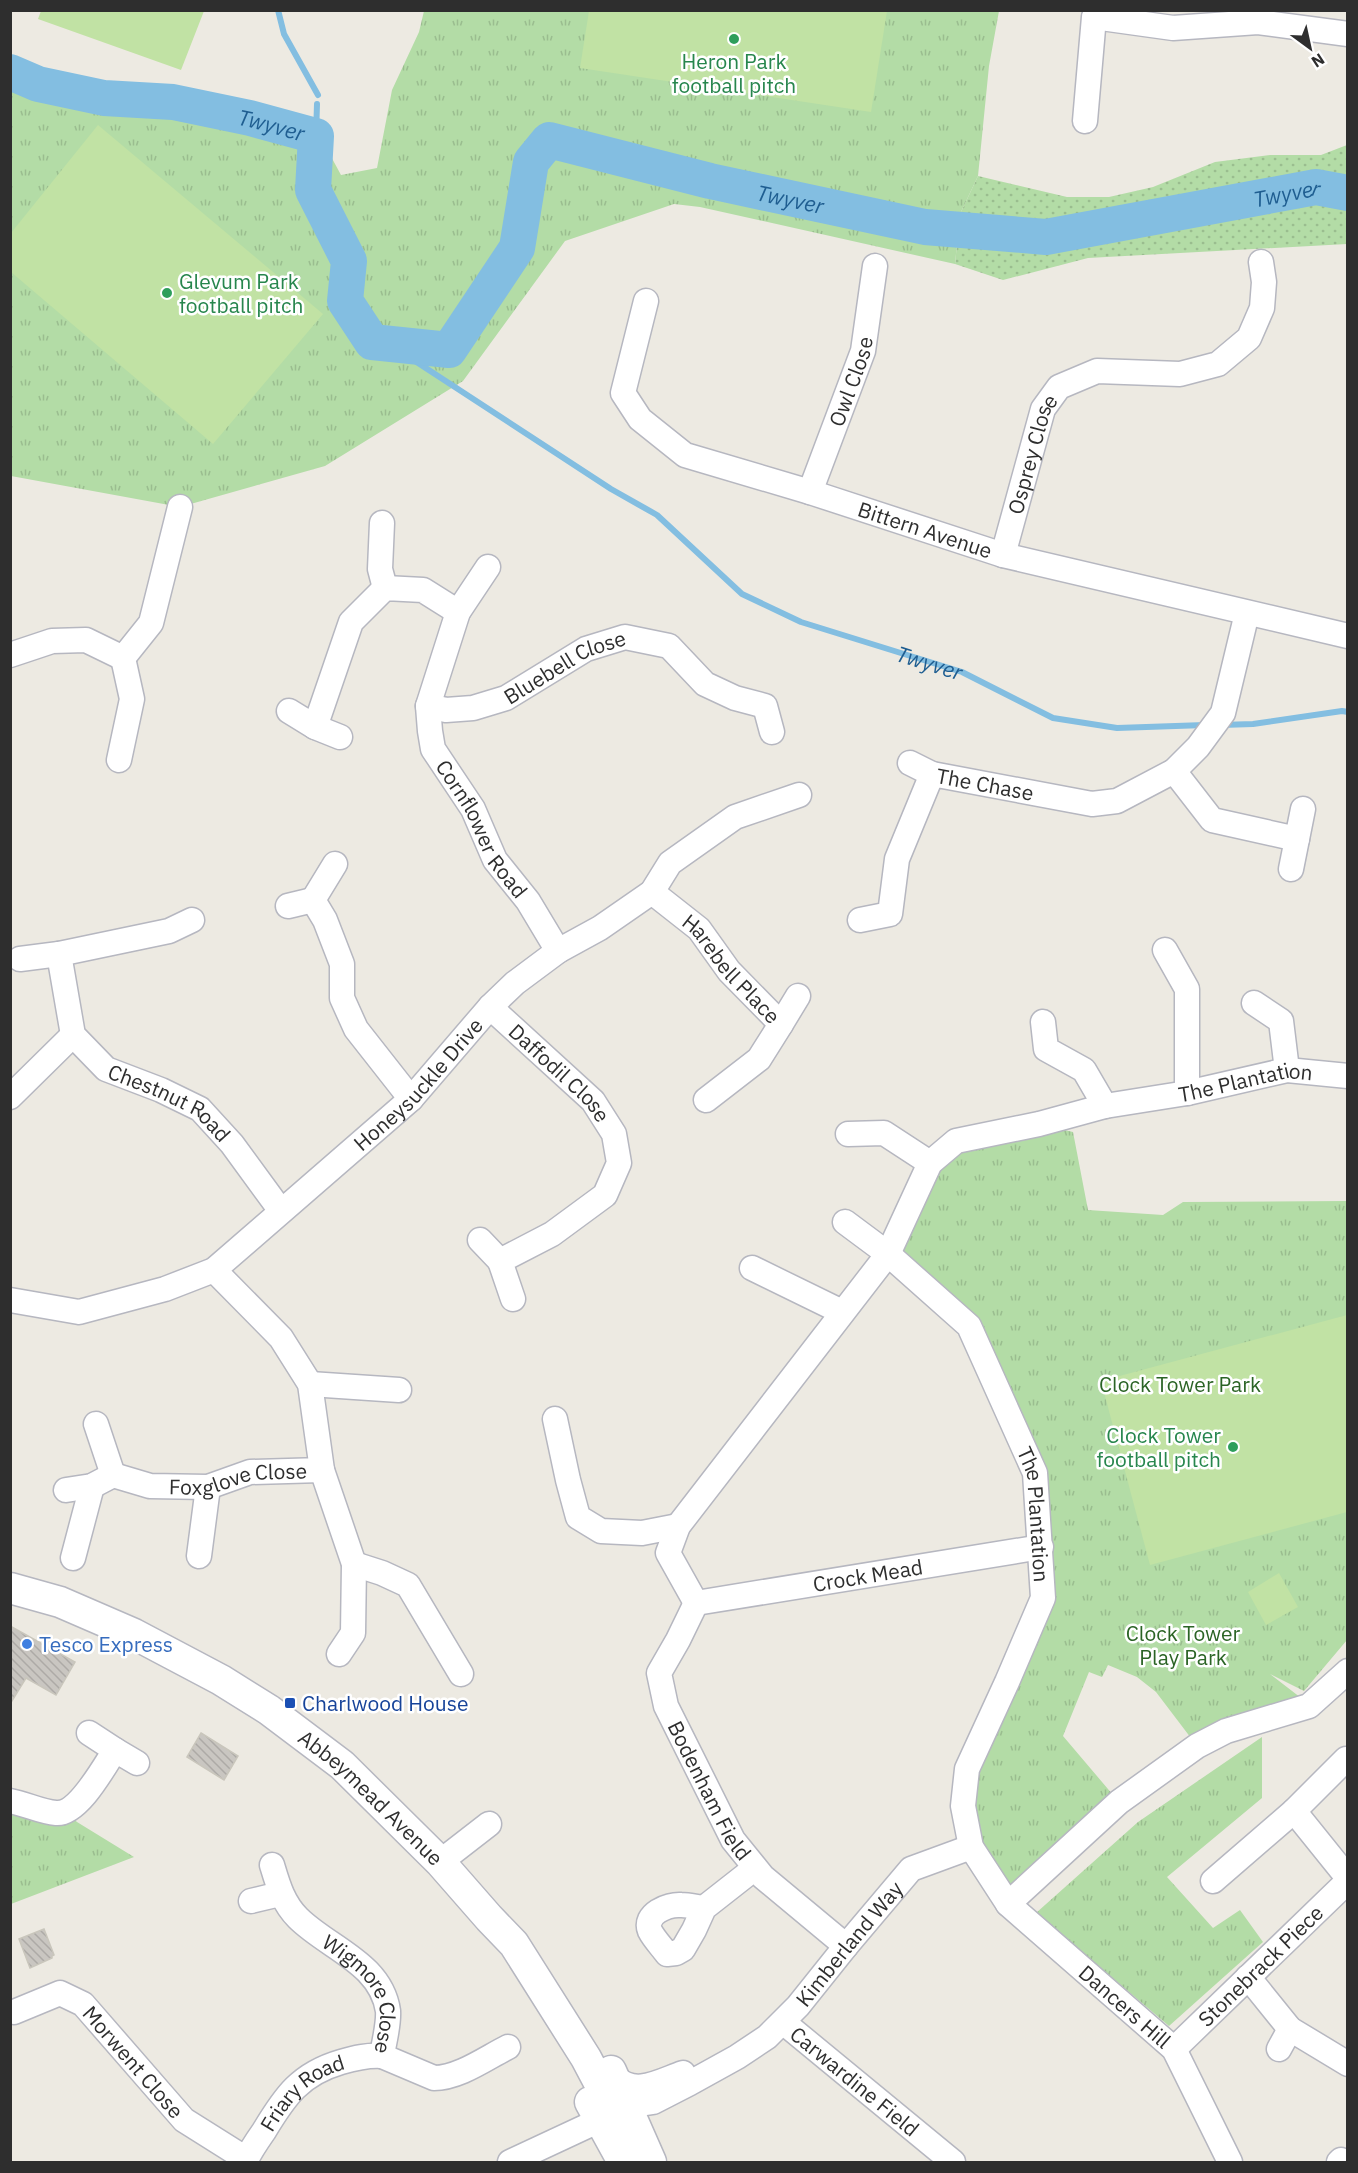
<svg xmlns="http://www.w3.org/2000/svg" width="1358" height="2173" viewBox="0 0 1358 2173" font-family="'IBM Plex Sans',sans-serif">
<style>
.grass{fill:url(#grass-dots)}
.park{fill:url(#park-tufts)}
.pitch{fill:#c1e2a4}
.lines{fill:none;stroke-linecap:round;stroke-linejoin:round}
.stream{stroke:#83bee1;stroke-width:6}
.river{stroke:#83bee1;stroke-width:36}
.building{fill:url(#building-back-hatch);stroke:#c9c6bc;stroke-width:1.5}
.minor-casing{stroke:#b6b7c0;stroke-width:27}
.tertiary-casing{stroke:#b6b7c0;stroke-width:33}
.minor{stroke:#fff;stroke-width:24}
.tertiary{stroke:#fff;stroke-width:30}
.leisure-dot{fill:#2e9e5b;stroke:#fff;stroke-width:2}
.shop-dot{fill:#3f7fe0;stroke:#fff;stroke-width:2}
.transit-dot{fill:#1a4fb4;stroke:#fff;stroke-width:2}
.labels{text-anchor:middle;dominant-baseline:central;stroke-width:5;stroke-linejoin:round;paint-order:stroke}
.leisure-label{font-size:21px;fill:#27864d;stroke:#fff}
.street-label{font-size:21px;fill:#2e2e2e;stroke:#fff}
.park-label{font-size:21px;fill:#2b6425;stroke:#fff}
.shop-label{font-size:21px;fill:#366cbe;stroke:#fff;text-anchor:start}
.transit-label{font-size:21px;fill:#164399;stroke:#fff;text-anchor:start}
.water-label{font-size:22px;font-style:italic;fill:#1f5e91;stroke:#fff}
</style>
<defs>
<pattern id="grass-dots" width="8" height="8" patternUnits="userSpaceOnUse" patternTransform="scale(1.5)"><rect width="8" height="8" fill="#b3dca6"/><path d="M2 2h.1M6 6h.1" fill="none" stroke="#9abd8f" stroke-width="1.8" stroke-linecap="round"/></pattern>
<pattern id="park-tufts" width="24" height="20" patternUnits="userSpaceOnUse" patternTransform="scale(1.5)"><rect width="24" height="20" fill="#b3dca6"/><path d="M3 7l-1-3M5 7V3M7 7l1-3M15 17l-1-3M17 17v-4M19 17l1-3" fill="none" stroke="#9abd8f"/></pattern>
<pattern id="building-back-hatch" width="6" height="6" patternUnits="userSpaceOnUse" patternTransform="scale(1.5)"><rect width="6" height="6" fill="#c9c6c1"/><path d="M-1 5l2 2M0 0l6 6M5-1l2 2" fill="none" stroke="#adaaa6"/></pattern>
</defs>
<rect width="100%" height="100%" fill="#edeae2"/>
<path class="grass" d="M 1347,145 L 1347,244 L 1088,258 L 1003,280 L 955,264 L 960,214 L 978,176 L 1067,197 L 1109,197 L 1153,187 L 1215,162 L 1270,155 L 1321,155 Z"/>
<g class="park">
<path d="M 424,11 L 999,11 L 989,66 L 978,176 L 960,214 L 955,264 L 700,207 L 674,204 L 565,241 L 463,381 L 325,466 L 180,507 L 11,476 L 10,72 L 38,84 L 104,98 L 173,102 L 250,118 L 315,127 L 341,175 L 377,168 L 392,90 L 419,32 Z"/>
<path d="M 1039,1124 L 1073,1132 L 1088,1210 L 1163,1215 L 1183,1202 L 1347,1201 L 1347,1640 L 1304,1691 L 1270,1674 L 1305,1701 L 1197,1746 L 1156,1692 L 1137,1677 L 1108,1665 L 1102,1677 L 1089,1672 L 1063,1736 L 1119,1802 L 1008,1904 L 963,1806 L 1043,1598 L 1035,1473 L 969,1326 L 888,1254 L 930,1163 Z"/>
<path d="M 1262,1737 L 1262,1798 L 1167,1877 L 1213,1928 L 1240,1910 L 1263,1942 L 1169,2026 L 1036,1913 L 1138,1822 Z"/>
<path d="M 11,1801 L 67,1812 L 77,1822 L 134,1857 L 11,1904 Z"/>
</g>
<g class="pitch">
<path d="M 41,11 L 41,10 L 204,11 L 181,70 L 38,19 Z"/>
<path d="M 589,11 L 887,11 L 871,112 L 580,68 Z"/>
<path d="M 98,125 L 323,314 L 213,444 L 11,272 L 11,233 Z"/>
<path d="M 1347,1315 L 1347,1512 L 1150,1565 L 1101,1381 Z"/>
<path d="M 1279,1573 L 1298,1607 L 1266,1625 L 1248,1592 Z"/>
</g>
<g class="lines">
<g class="stream">
<path d="M 278,10 L 284,34 L 318,95"/>
<path d="M 316,136 L 317,104"/>
<path id="s1" d="M 372,342 L 415,361 L 611,489 L 657,515 L 742,594 L 801,622 L 962,672 L 1053,718 L 1117,728 L 1205,725"/>
<path d="M 1221,725 L 1253,724 L 1342,711 L 1348,712"/>
</g>
<path class="river" id="s2" d="M 10,72 L 38,84 L 104,98 L 173,102 L 250,118 L 316,136 L 313,190 L 349,261 L 345,301 L 372,342 L 449,350 L 517,248 L 531,162 L 549,140 L 710,181 L 925,227 L 1046,237 L 1316,187 L 1348,193"/>
</g>
<g class="building">
<path d="M 10,1626 L 75,1662 L 56,1695 L 26,1678 L 10,1704 Z"/>
<path d="M 201,1733 L 238,1756 L 224,1780 L 187,1757 Z"/>
<path d="M 44,1929 L 54,1955 L 52,1956 L 52,1958 L 30,1968 L 19,1939 Z"/>
</g>
<g class="lines">
<g class="minor-casing">
<g id="minor">
<path d="M 1085,121 L 1094,17 L 1173,28 L 1258,22 L 1348,34"/>
<path id="s3" d="M 646,301 L 623,393 L 640,419 L 685,455 L 810,492 L 1003,555 L 1348,636"/>
<path id="s4" d="M 810,492 L 863,351 L 875,266"/>
<path d="M 382,523 L 380,569 L 385,588"/>
<path id="s5" d="M 1003,555 L 1043,409 L 1059,387 L 1097,371 L 1180,374 L 1218,364 L 1249,338 L 1262,308 L 1264,282 L 1261,262"/>
<path id="s6" d="M 488,567 L 458,612 L 428,706 L 430,731 L 433,749 L 473,809 L 495,860 L 528,901 L 558,951"/>
<path d="M 10,655 L 52,641 L 86,640 L 123,658 L 151,623 L 180,507"/>
<path id="s7" d="M 428,706 L 446,710 L 473,708 L 506,698 L 586,649 L 625,637 L 669,646 L 705,684 L 735,698 L 765,706 L 772,732"/>
<path d="M 289,711 L 315,727 L 351,622 L 385,588 L 423,590 L 458,612"/>
<path d="M 315,727 L 340,737"/>
<path d="M 119,760 L 132,699 L 123,658"/>
<path d="M 910,763 L 932,774"/>
<path d="M 1174,771 L 1212,820 L 1297,839 L 1303,809"/>
<path d="M 335,864 L 313,900 L 325,920 L 342,964 L 342,998 L 356,1029 L 411,1099"/>
<path d="M 1291,869 L 1297,839"/>
<path id="s8" d="M 652,892 L 699,929 L 729,971 L 781,1024 L 759,1059 L 706,1100"/>
<path d="M 288,906 L 313,900"/>
<path id="s9" d="M 192,920 L 169,931 L 59,954 L 73,1035 L 106,1069 L 161,1090 L 200,1109 L 232,1144 L 281,1211"/>
<path id="s10" d="M 860,920 L 890,914 L 897,859 L 932,774 L 1092,804 L 1117,801 L 1174,771 L 1198,747 L 1223,713 L 1247,613"/>
<path d="M 1165,950 L 1187,989 L 1187,1093"/>
<path d="M 20,959 L 59,954"/>
<path d="M 1254,1003 L 1281,1021 L 1287,1070"/>
<path id="s11" d="M 490,1007 L 593,1101 L 614,1134 L 619,1163 L 605,1195 L 552,1234 L 500,1261 L 513,1299"/>
<path d="M 1043,1022 L 1046,1049 L 1084,1070 L 1105,1106"/>
<path d="M 781,1024 L 798,996"/>
<path d="M 10,1097 L 73,1035"/>
<path d="M 848,1134 L 884,1133 L 930,1163"/>
<path id="s12" d="M 845,1222 L 888,1254 L 969,1326 L 1035,1473 L 1043,1598 L 1007,1682 L 967,1769 L 963,1806 L 971,1847 L 1008,1904 L 1174,2049 L 1230,2162"/>
<path d="M 480,1240 L 500,1261"/>
<path d="M 752,1268 L 842,1312"/>
<path id="s13" d="M 10,1300 L 79,1312 L 165,1289 L 214,1270 L 411,1099 L 490,1007 L 515,983 L 558,951 L 600,928 L 652,892 L 670,863 L 735,817 L 799,795"/>
<path d="M 310,1384 L 399,1390"/>
<path d="M 555,1419 L 568,1480 L 578,1517 L 601,1531 L 642,1533 L 678,1526"/>
<path d="M 96,1424 L 113,1475"/>
<path d="M 322,1470 L 354,1564 L 353,1633 L 339,1654"/>
<path id="s14" d="M 66,1490 L 92,1486 L 113,1475 L 150,1486 L 208,1487 L 250,1472 L 322,1470 L 310,1384 L 281,1338 L 214,1270"/>
<path d="M 199,1556 L 208,1487"/>
<path d="M 73,1558 L 92,1486"/>
<path d="M 354,1564 L 382,1573 L 408,1585 L 461,1674"/>
<path id="s15" d="M 696,1603 L 668,1553 L 678,1526 L 888,1254 L 930,1163 L 956,1141 L 1039,1124 L 1105,1106 L 1187,1093 L 1287,1070 L 1348,1076"/>
<path id="s16" d="M 696,1603 L 678,1640 L 659,1673 L 666,1706 L 733,1840 L 763,1877 L 846,1946"/>
<path id="s17" d="M 696,1603 L 1041,1547"/>
<path d="M 89,1733 L 115,1750"/>
<path d="M 1346,1759 L 1294,1811 L 1348,1878"/>
<path d="M 10,1801 C 26,1804 41,1812 56,1813 C 78,1815 104,1767 115,1750 L 137,1763"/>
<path d="M 440,1862 L 489,1824"/>
<path id="s18" d="M 272,1865 C 278,1885 283,1903 298,1918 C 328,1948 381,1963 388,2011 C 389,2025 384,2041 382,2056 L 434,2078 C 459,2078 486,2058 508,2047"/>
<path d="M 1213,1881 L 1294,1811"/>
<path d="M 251,1901 L 280,1894"/>
<path d="M 1008,1904 L 1119,1802 L 1197,1746 L 1226,1731 L 1309,1706 L 1348,1671"/>
<path d="M 704,1908 C 697,1907 688,1905 681,1905 C 668,1904 643,1914 650,1931 C 654,1939 662,1947 667,1954 L 676,1953 L 683,1949 L 694,1930 L 704,1908 L 755,1868"/>
<path d="M 1248,1977 L 1290,2029 L 1348,2064"/>
<path id="s19" d="M 14,2012 L 60,1993 L 83,2004 L 184,2120 L 246,2159"/>
<path id="s20" d="M 783,2022 L 953,2162"/>
<path id="s21" d="M 1174,2049 L 1348,1881"/>
<path d="M 1279,2049 L 1290,2029"/>
<path d="M 615,2077 C 635,2097 660,2081 683,2073"/>
<path id="s22" d="M 627,2106 L 653,2102 L 690,2083 L 737,2057 L 767,2037 L 798,2006 L 846,1946 L 911,1869 L 971,1847"/>
<path id="s23" d="M 245,2162 C 250,2151 257,2141 264,2131 C 285,2096 300,2074 341,2062 C 355,2058 367,2055 382,2056"/>
<path d="M 510,2162 L 600,2120"/>
<path d="M 1339,2162 L 1341,2160"/>
</g>
</g>
<g class="tertiary-casing">
<g id="tertiary">
<path id="s24" d="M 10,1588 L 60,1602 L 134,1634 L 221,1680 L 269,1710 L 342,1765 L 440,1862 L 489,1918 L 514,1944 L 586,2058 L 605,2094 L 607,2107 L 600,2120"/>
<path d="M 611,2071 L 651,2162"/>
<path d="M 590,2102 L 623,2162"/>
</g>
</g>
<use href="#minor" class="minor"/>
<use href="#tertiary" class="tertiary"/>
</g>
<g class="leisure-dot">
<circle cx="734" cy="39" r="6"/>
<circle cx="167" cy="293" r="6"/>
<circle cx="1233" cy="1447" r="6"/>
</g>
<circle class="shop-dot" cx="27" cy="1644" r="6"/>
<rect class="transit-dot" x="284" y="1697" width="12" height="12" rx="3"/>
<g class="labels">
<g class="leisure-label">
<text x="734" y="61">Heron Park<tspan x="734" dy="24">football pitch</tspan></text>
<text x="179" y="281" text-anchor="start">Glevum Park<tspan x="179" dy="24">football pitch</tspan></text>
<text x="1221" y="1435" text-anchor="end">Clock Tower<tspan x="1221" dy="24">football pitch</tspan></text>
</g>
<g class="street-label">
<text stroke="none"><textPath href="#s4" startOffset="118">Owl Close</textPath></text>
<text stroke="none"><textPath href="#s5" startOffset="105">Osprey Close</textPath></text>
<text stroke="none"><textPath href="#s3" startOffset="435">Bittern Avenue</textPath></text>
<text stroke="none"><textPath href="#s7" startOffset="147">Bluebell Close</textPath></text>
<text stroke="none"><textPath href="#s10" startOffset="232">The Chase</textPath></text>
<text stroke="none"><textPath href="#s6" startOffset="290">Cornflower Road</textPath></text>
<text stroke="none"><textPath href="#s8" startOffset="111">Harebell Place</textPath></text>
<text stroke="none"><textPath href="#s11" startOffset="96">Daffodil Close</textPath></text>
<text stroke="none"><textPath href="#s13" startOffset="488">Honeysuckle Drive</textPath></text>
<text stroke="none"><textPath href="#s15" startOffset="860">The Plantation</textPath></text>
<text stroke="none"><textPath href="#s9" startOffset="340">Chestnut Road</textPath></text>
<text stroke="none"><textPath href="#s14" startOffset="178">Foxglove Close</textPath></text>
<text stroke="none"><textPath href="#s12" startOffset="364">The Plantation</textPath></text>
<text stroke="none"><textPath href="#s17" startOffset="174">Crock Mead</textPath></text>
<text stroke="none"><textPath href="#s16" startOffset="208">Bodenham Field</textPath></text>
<text stroke="none"><textPath href="#s24" startOffset="422">Abbeymead Avenue</textPath></text>
<text stroke="none"><textPath href="#s22" startOffset="282">Kimberland Way</textPath></text>
<text stroke="none"><textPath href="#s21" startOffset="120">Stonebrack Piece</textPath></text>
<text stroke="none"><textPath href="#s18" startOffset="165">Wigmore Close</textPath></text>
<text stroke="none"><textPath href="#s12" startOffset="938">Dancers Hill</textPath></text>
<text stroke="none"><textPath href="#s19" startOffset="152">Morwent Close</textPath></text>
<text stroke="none"><textPath href="#s20" startOffset="93">Carwardine Field</textPath></text>
<text stroke="none"><textPath href="#s23" startOffset="92">Friary Road</textPath></text>
</g>
<g class="park-label">
<text x="1180" y="1384">Clock Tower Park</text>
<text x="1183" y="1633">Clock Tower<tspan x="1183" dy="24">Play Park</tspan></text>
</g>
<g class="shop-label">
<text x="39" y="1644">Tesco Express</text>
</g>
<g class="transit-label">
<text x="302" y="1703">Charlwood House</text>
</g>
<g class="water-label">
<text stroke="none"><textPath href="#s2" startOffset="268">Twyver</textPath></text>
<text stroke="none"><textPath href="#s2" startOffset="1605">Twyver</textPath></text>
<text stroke="none"><textPath href="#s2" startOffset="1101">Twyver</textPath></text>
<text stroke="none"><textPath href="#s1" startOffset="650">Twyver</textPath></text>
</g>
</g>
<rect width="1358" height="2173" fill="none" stroke="#2e2e2e" stroke-width="24"/>
<g transform="translate(1310 48) rotate(147)" stroke="#ffffff" stroke-width="4.5" paint-order="stroke">
<path d="M0-4.5L10 22L0 15L-10 22Z" fill="#2e2e2e"/>
<text y="-9" font-size="16" font-weight="bold" text-anchor="middle" fill="#2e2e2e">N</text>
</g>
</svg>
